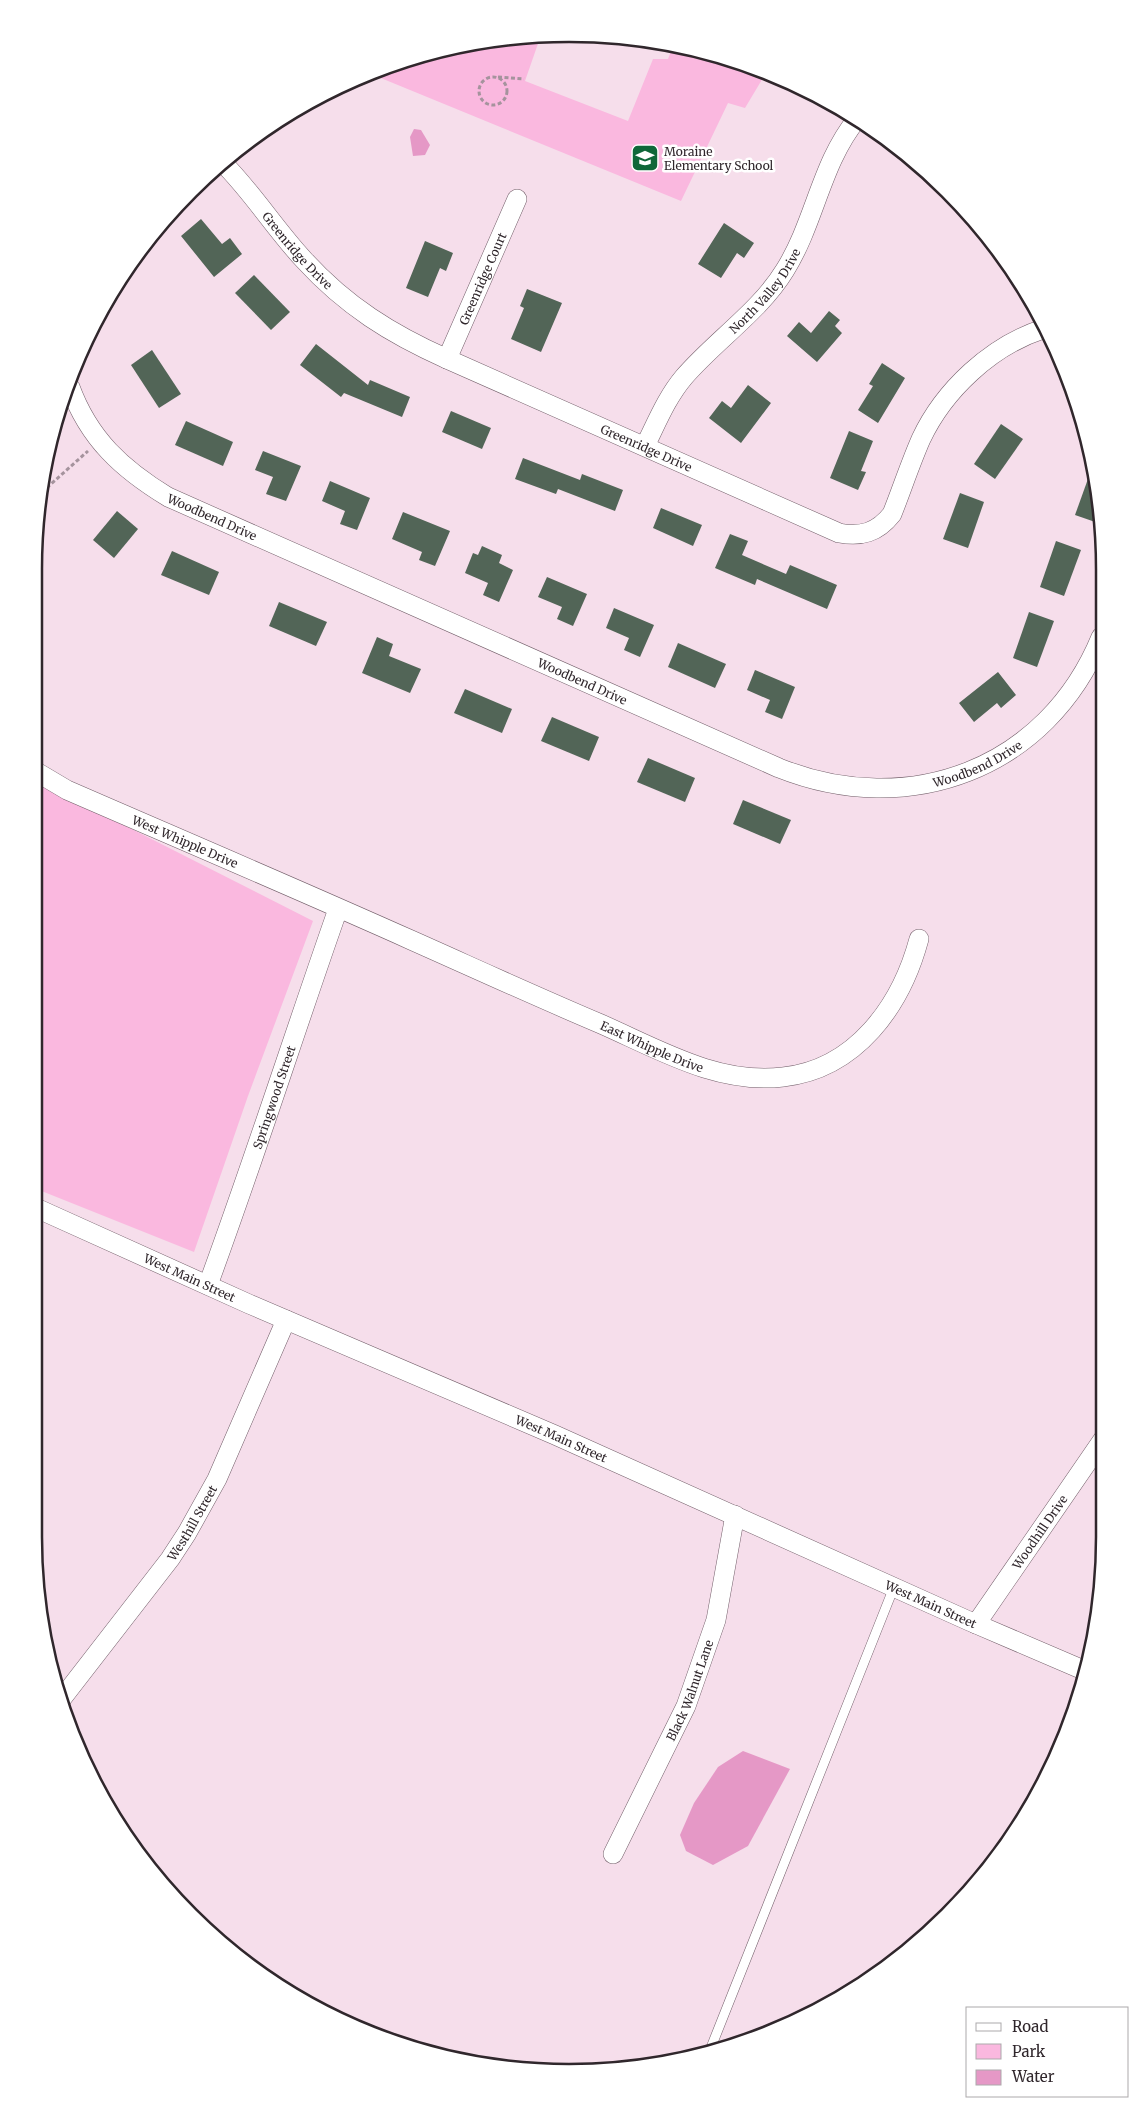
<svg xmlns="http://www.w3.org/2000/svg" width="1139" height="2107" viewBox="0 0 1139 2107" font-family="Merriweather,serif">
<style>
.green{fill:#fab8df}
.water{fill:#e598c6}
.building{fill:#526557}
.lines{fill:none;stroke-linecap:round;stroke-linejoin:round}
.lane-casing{stroke:#725e69;stroke-width:10}
.street-casing{stroke:#725e69;stroke-width:20}
.path{stroke:#a5939d;stroke-width:3;stroke-dasharray:4 2.5;stroke-linecap:butt}
.lane{stroke:#fff;stroke-width:9}
.street{stroke:#fff;stroke-width:19}
.labels{text-anchor:middle;dominant-baseline:central;stroke-width:5;stroke-linejoin:round;paint-order:stroke}
.poi-label{font-size:12px;fill:#30272c;stroke:#fff;text-anchor:start}
.street-label{font-size:12px;fill:#30272c;stroke:#fff}
.rim{fill:none;stroke:#30272c;stroke-width:2.5}
</style>
<rect width="100%" height="100%" fill="#f6deeb"/>
<g class="green">
<path d="M 534,35 L 541,35 L 525,81 L 628,121 L 653,59 L 668,59 L 673,46 L 741,62 L 766,73 L 745,108 L 728,103 L 681,201 L 371,74 L 431,52 Z"/>
<path d="M 35,780 L 313,921 L 248,1096 L 194,1252 L 34,1188 Z"/>
</g>
<g class="water">
<path d="M 414,129 L 421,130 L 430,145 L 425,155 L 413,156 L 410,137 Z"/>
<path d="M 743,1751 L 790,1769 L 748,1846 L 713,1865 L 686,1851 L 680,1835 L 694,1803 L 718,1767 Z"/>
</g>
<g class="building">
<path d="M 201,219 L 222,244 L 230,238 L 242,254 L 214,277 L 181,236 Z"/>
<path d="M 724,223 L 754,243 L 744,258 L 737,253 L 721,278 L 698,264 Z"/>
<path d="M 425,241 L 453,253 L 446,271 L 440,268 L 428,297 L 406,288 Z"/>
<path d="M 254,275 L 290,312 L 271,330 L 235,293 Z"/>
<path d="M 527,289 L 562,303 L 541,352 L 511,339 L 524,308 L 520,306 Z"/>
<path d="M 829,311 L 840,320 L 835,326 L 842,333 L 817,362 L 787,336 L 799,322 L 811,333 Z"/>
<path d="M 316,344 L 368,385 L 370,380 L 410,397 L 402,417 L 344,393 L 341,397 L 300,365 Z"/>
<path d="M 152,350 L 181,394 L 159,408 L 131,365 Z"/>
<path d="M 882,363 L 905,378 L 878,423 L 858,410 L 873,386 L 869,384 Z"/>
<path d="M 748,385 L 771,403 L 741,443 L 709,418 L 722,401 L 731,408 Z"/>
<path d="M 451,411 L 491,428 L 482,449 L 442,432 Z"/>
<path d="M 186,421 L 233,442 L 223,466 L 175,445 Z"/>
<path d="M 1001,424 L 1023,439 L 995,479 L 974,464 Z"/>
<path d="M 849,431 L 873,441 L 861,471 L 866,472 L 858,490 L 830,478 Z"/>
<path d="M 263,451 L 301,466 L 286,501 L 266,494 L 273,477 L 255,470 Z"/>
<path d="M 523,458 L 580,480 L 582,474 L 623,490 L 615,511 L 558,489 L 556,494 L 515,479 Z"/>
<path d="M 1093,465 L 1101,500 L 1101,524 L 1075,515 Z"/>
<path d="M 330,481 L 370,498 L 357,530 L 340,524 L 345,511 L 322,501 Z"/>
<path d="M 960,493 L 984,502 L 968,548 L 943,539 Z"/>
<path d="M 661,508 L 702,525 L 693,546 L 653,528 Z"/>
<path d="M 117,511 L 138,529 L 114,558 L 93,540 Z"/>
<path d="M 403,512 L 450,531 L 435,566 L 419,560 L 422,552 L 392,539 Z"/>
<path d="M 730,534 L 748,541 L 742,555 L 786,574 L 790,565 L 837,585 L 827,609 L 757,579 L 755,585 L 715,568 Z"/>
<path d="M 1056,541 L 1081,550 L 1064,596 L 1040,587 Z"/>
<path d="M 482,546 L 502,555 L 499,563 L 513,570 L 499,602 L 483,595 L 488,583 L 465,573 L 473,553 L 478,555 Z"/>
<path d="M 172,551 L 219,572 L 209,595 L 161,575 Z"/>
<path d="M 547,577 L 587,594 L 573,626 L 557,619 L 562,607 L 538,597 Z"/>
<path d="M 279,602 L 327,622 L 316,646 L 269,626 Z"/>
<path d="M 614,608 L 654,625 L 640,657 L 624,650 L 629,638 L 606,628 Z"/>
<path d="M 1029,612 L 1054,621 L 1037,667 L 1013,658 Z"/>
<path d="M 377,637 L 393,644 L 389,656 L 421,669 L 410,693 L 362,673 Z"/>
<path d="M 678,643 L 726,664 L 715,688 L 668,667 Z"/>
<path d="M 755,670 L 795,687 L 782,719 L 765,712 L 770,700 L 747,690 Z"/>
<path d="M 998,672 L 1016,695 L 1001,708 L 997,703 L 974,722 L 959,703 Z"/>
<path d="M 465,689 L 512,709 L 502,733 L 454,713 Z"/>
<path d="M 552,717 L 599,737 L 589,761 L 541,741 Z"/>
<path d="M 648,758 L 695,778 L 685,802 L 637,782 Z"/>
<path d="M 743,800 L 791,820 L 780,844 L 733,824 Z"/>
</g>
<g class="lines">
<g class="lane-casing">
<path id="lane" d="M 708,2055 L 894,1587"/>
</g>
<g class="street-casing">
<g id="street">
<path id="s1" d="M 223,163 C 253,193 275,229 304,260 C 346,306 391,334 447,359 L 839,533 C 861,537 877,533 892,514 C 902,489 910,464 921,439 C 944,390 991,346 1043,329"/>
<path id="s2" d="M 447,359 L 517,199"/>
<path id="s3" d="M 70,387 C 89,439 122,469 168,497 L 779,768 C 909,820 1047,769 1101,637"/>
<path id="s4" d="M 645,446 C 657,422 667,397 684,377 C 716,340 760,311 785,270 C 815,222 821,163 857,119"/>
<path id="s5" d="M 35,771 L 67,790 C 182,840 297,889 411,940 C 474,968 537,997 601,1024 C 658,1049 718,1085 783,1077 C 856,1069 901,1006 919,939"/>
<path id="s6" d="M 34,1207 L 249,1304 L 555,1435 L 969,1621 L 1088,1672"/>
<path id="s7" d="M 208,1285 C 254,1160 294,1034 338,909"/>
<path id="s8" d="M 976,1624 L 1104,1438"/>
<path id="s9" d="M 60,1701 L 170,1559 L 187,1533 L 217,1479 L 286,1320"/>
<path id="s10" d="M 613,1854 L 686,1706 L 716,1620 L 735,1515"/>
</g>
</g>
<g class="path">
<circle cx="493" cy="91" r="14"/>
<path d="M 498,77 L 524,79"/>
<path d="M 42,492 L 88,451"/>
</g>
<use href="#lane" class="lane"/>
<use href="#street" class="street"/>
</g>
<defs>
<g id="school-square" transform="scale(1.4375)"><rect x="-9" y="-9" width="18" height="18" rx="4" fill="#0f6739" stroke="#fff"/><path d="M0-5L7-2L0 1L-7-2ZM-4 1L0 2.5L4 1V4Q0 6-4 4Z" fill="#fff"/></g>
</defs>
<g fill-rule="evenodd">
<use href="#school-square" x="645" y="158"/>
</g>
<g class="labels">
<g class="poi-label">
<text x="664" y="151">Moraine<tspan x="664" dy="14">Elementary School</tspan></text>
</g>
<g class="street-label">
<text stroke="none"><textPath href="#s1" startOffset="115">Greenridge Drive</textPath></text>
<text stroke="none"><textPath href="#s2" startOffset="88">Greenridge Court</textPath></text>
<text stroke="none"><textPath href="#s4" startOffset="198">North Valley Drive</textPath></text>
<text stroke="none"><textPath href="#s1" startOffset="520">Greenridge Drive</textPath></text>
<text stroke="none"><textPath href="#s3" startOffset="199">Woodbend Drive</textPath></text>
<text stroke="none"><textPath href="#s3" startOffset="604">Woodbend Drive</textPath></text>
<text stroke="none"><textPath href="#s3" startOffset="1024">Woodbend Drive</textPath></text>
<text stroke="none"><textPath href="#s5" startOffset="166">West Whipple Drive</textPath></text>
<text stroke="none"><textPath href="#s5" startOffset="676">East Whipple Drive</textPath></text>
<text stroke="none"><textPath href="#s7" startOffset="199">Springwood Street</textPath></text>
<text stroke="none"><textPath href="#s6" startOffset="171">West Main Street</textPath></text>
<text stroke="none"><textPath href="#s6" startOffset="576">West Main Street</textPath></text>
<text stroke="none"><textPath href="#s9" startOffset="222">Westhill Street</textPath></text>
<text stroke="none"><textPath href="#s8" startOffset="112">Woodhill Drive</textPath></text>
<text stroke="none"><textPath href="#s6" startOffset="981">West Main Street</textPath></text>
<text stroke="none"><textPath href="#s10" startOffset="181">Black Walnut Lane</textPath></text>
</g>
</g>
<path d="M0 0H1139V2107H0ZM569 42H569A527 527 0 0 1 1096 569V1537A527 527 0 0 1 569 2064H569A527 527 0 0 1 42 1537V569A527 527 0 0 1 569 42Z" fill="#fff" fill-rule="evenodd"/>
<path class="rim" d="M569 42H569A527 527 0 0 1 1096 569V1537A527 527 0 0 1 569 2064H569A527 527 0 0 1 42 1537V569A527 527 0 0 1 569 42Z"/>
<rect x="966" y="2007" width="162" height="90" fill="#ffffff" stroke="#aca9ab"/>
<rect x="976" y="2023" width="25" height="8" fill="#ffffff" stroke="#aca9ab"/>
<text x="1012" y="2032" font-size="15" fill="#30272c">Road</text>
<rect x="976" y="2044" width="25" height="15" fill="#fab8df" stroke="#aca9ab"/>
<text x="1012" y="2057" font-size="15" fill="#30272c">Park</text>
<rect x="976" y="2070" width="25" height="15" fill="#e598c6" stroke="#aca9ab"/>
<text x="1012" y="2082" font-size="15" fill="#30272c">Water</text>
</svg>
